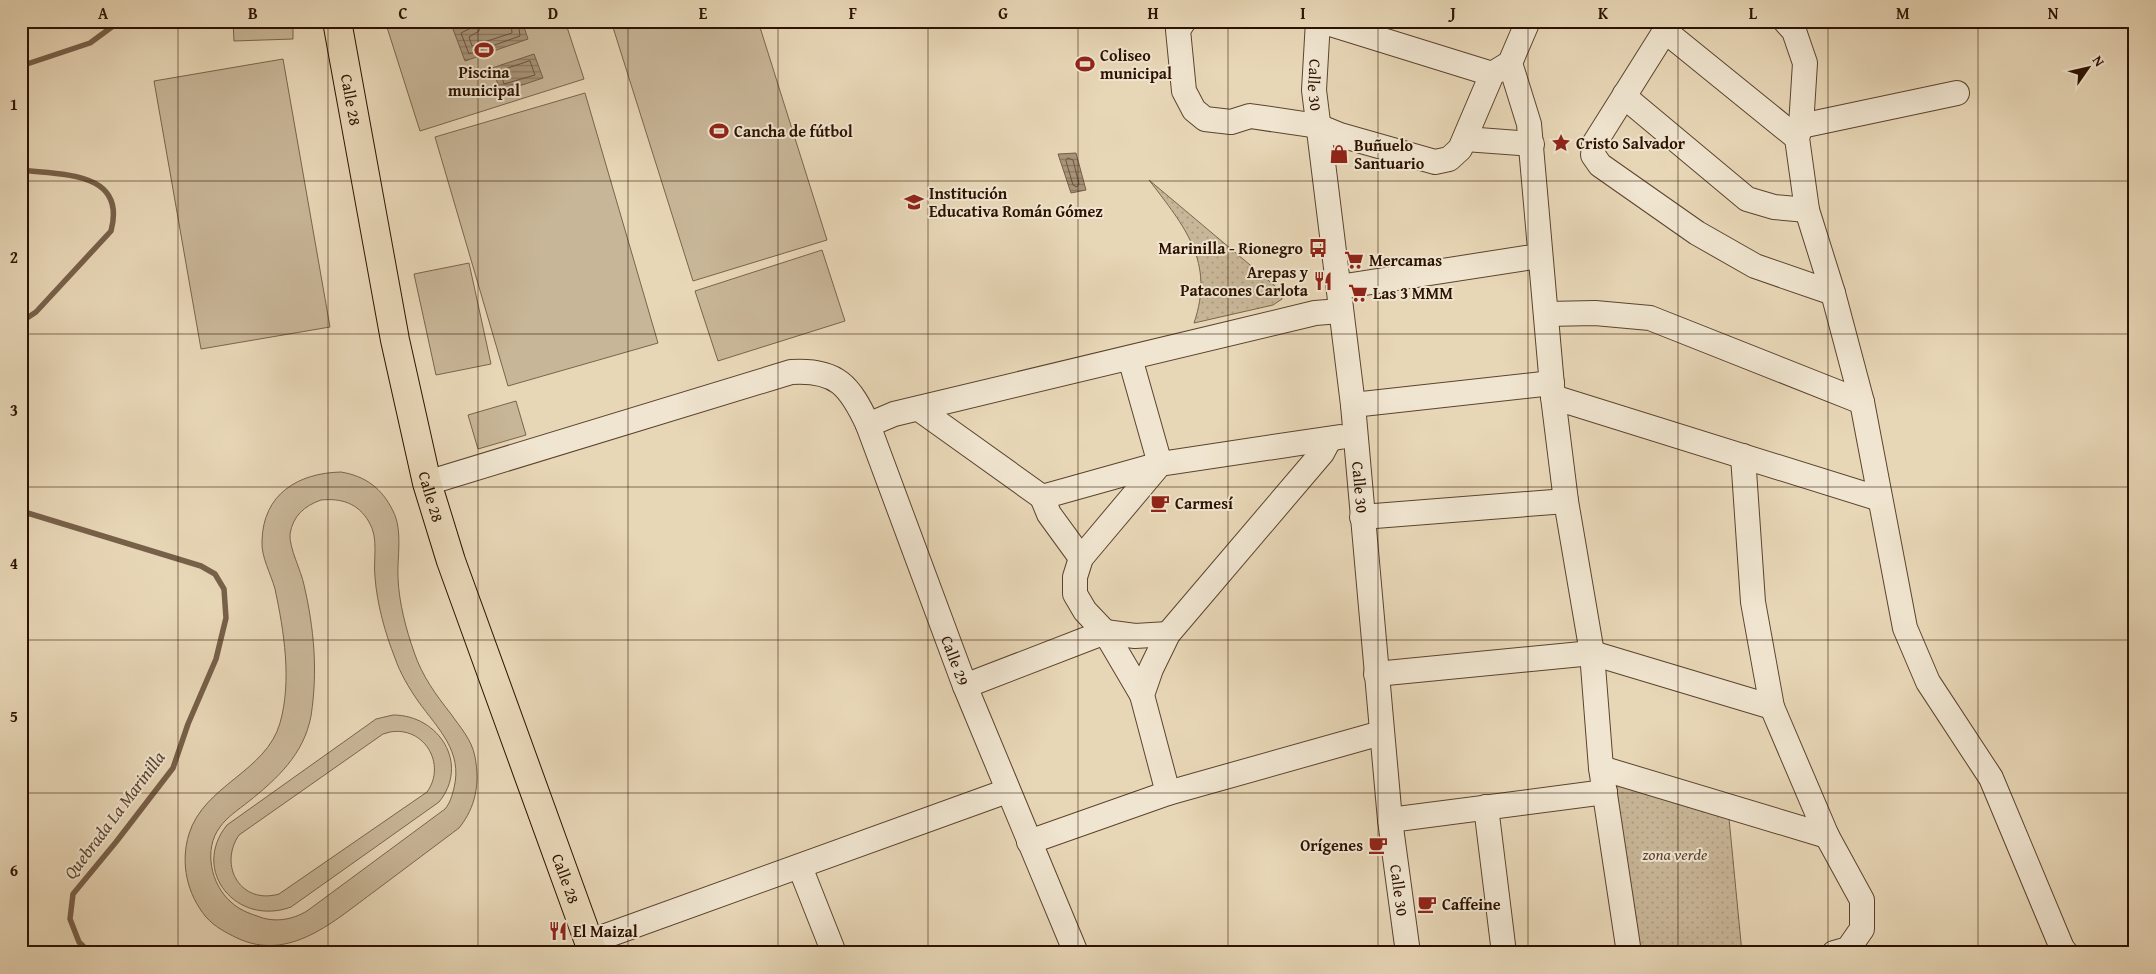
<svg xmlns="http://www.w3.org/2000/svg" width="2156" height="974" viewBox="0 0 2156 974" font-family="'Gentium Book Plus',serif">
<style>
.park{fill:url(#park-dots);stroke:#7a644c}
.pitch{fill:#c8b698;stroke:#7a644c;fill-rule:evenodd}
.water{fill:url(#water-rules);stroke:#776049}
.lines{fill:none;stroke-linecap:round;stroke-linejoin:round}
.shore{stroke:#6a533d;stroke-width:1}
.stream{stroke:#776049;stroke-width:5.5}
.minor-casing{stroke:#5c432e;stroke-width:26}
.major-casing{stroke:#2d1201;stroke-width:30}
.minor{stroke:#f0e5d0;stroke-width:24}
.major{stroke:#e8d7b7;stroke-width:28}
.grid{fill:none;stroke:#2d1201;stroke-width:1;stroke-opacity:0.55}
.labels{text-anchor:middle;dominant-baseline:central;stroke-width:4;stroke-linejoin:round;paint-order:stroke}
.poi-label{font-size:16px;font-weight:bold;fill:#2d1201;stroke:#f0e5d0;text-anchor:start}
.street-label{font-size:16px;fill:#2d1201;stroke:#f0e5d0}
.park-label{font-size:16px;font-style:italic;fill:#5c432e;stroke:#f0e5d0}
.water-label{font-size:18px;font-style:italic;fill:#5e4631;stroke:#f0e5d0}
.neatline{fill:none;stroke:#2d1201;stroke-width:2}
.grid-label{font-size:16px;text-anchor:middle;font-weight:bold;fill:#2d1201}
</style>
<defs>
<pattern id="park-dots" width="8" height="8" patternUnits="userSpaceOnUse" patternTransform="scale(1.25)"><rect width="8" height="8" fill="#c8b698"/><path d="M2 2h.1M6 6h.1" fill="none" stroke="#ac9b81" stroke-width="1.8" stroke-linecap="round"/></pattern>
<pattern id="water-rules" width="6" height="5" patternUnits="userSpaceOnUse" patternTransform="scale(1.25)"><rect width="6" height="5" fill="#a89479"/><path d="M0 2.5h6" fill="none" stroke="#897761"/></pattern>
</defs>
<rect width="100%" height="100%" fill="#e8d7b7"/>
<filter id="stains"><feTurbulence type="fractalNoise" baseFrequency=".004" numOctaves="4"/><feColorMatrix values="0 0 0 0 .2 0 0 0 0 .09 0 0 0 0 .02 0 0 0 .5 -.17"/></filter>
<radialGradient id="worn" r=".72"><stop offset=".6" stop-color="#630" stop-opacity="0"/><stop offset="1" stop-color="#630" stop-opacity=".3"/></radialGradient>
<g class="park">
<path d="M 1149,180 L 1281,291 L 1282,299 L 1273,305 L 1194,323 C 1215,262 1185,227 1149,180 Z"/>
<path d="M 1604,772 L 1728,808 L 1742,953 L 1633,953 Z"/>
</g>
<g class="pitch">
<path d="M 233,21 L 293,21 L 293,39 L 234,41 Z"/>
<path d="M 385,21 L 565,21 L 584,79 L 420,131 Z"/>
<path d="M 611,21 L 758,21 L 827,240 L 693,281 Z"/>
<path d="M 283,59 L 330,327 L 201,349 L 154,81 Z"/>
<path d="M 585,93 L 658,343 L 508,386 L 435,137 Z"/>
<path d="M 822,250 L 845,321 L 718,361 L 695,291 Z"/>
<path d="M 469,263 L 491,364 L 436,375 L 414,274 Z"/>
<path d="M 516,401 L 526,435 L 478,449 L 468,415 Z"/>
<path d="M 341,472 C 365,476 382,488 393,511 C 403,530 397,557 398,578 C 399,603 406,629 414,652 C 422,676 436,695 451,714 C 460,727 472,740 475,757 C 480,783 476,807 459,828 C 431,849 403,870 375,891 C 335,920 290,963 237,938 C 225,932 215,927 206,917 C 187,894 180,863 189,834 C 204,785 266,772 280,723 C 292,681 284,631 275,589 C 271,574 261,557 262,541 C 263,494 298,473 341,472 ZM 321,500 C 341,498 358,503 369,522 C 379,538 373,559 375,577 C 377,604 385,633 395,658 C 400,673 409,688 418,701 C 438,729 463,751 454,788 C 452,796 450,803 445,809 L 307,911 C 292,920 274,923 257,916 C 248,913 238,909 231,902 C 211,885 203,849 220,827 C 227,817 238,810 248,802 C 277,779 304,754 311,716 C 318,671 314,628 304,585 C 301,570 289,548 290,534 C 293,516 304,506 321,500 Z"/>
<path d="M 393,715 C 439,715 470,764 439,802 L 291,907 C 237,927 190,871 227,825 L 376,719 ZM 390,732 C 424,726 447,764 427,792 L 279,894 C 241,905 218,866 239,835 L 383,734 Z"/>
</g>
<g class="water">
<path d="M 476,21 L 522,21 L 528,39 L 465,61 L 453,29 Z"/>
<path d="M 534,54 L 543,78 L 501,92 L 492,68 Z"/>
<path d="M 1076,153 L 1086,190 L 1071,193 L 1058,154 Z"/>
</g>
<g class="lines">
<g class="shore">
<path d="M 475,21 L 473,27 L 461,33 L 469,54 L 520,36 L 518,21"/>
<path d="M 481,21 L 479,31 L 469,37 L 472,46 L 512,33 L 511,21"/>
<path d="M 530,61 L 535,75 L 504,84 L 500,71 Z"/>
<path d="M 1068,158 L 1073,160 L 1079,184 L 1077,187 L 1073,185 L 1066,161 Z"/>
</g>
<g class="stream">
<path d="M 21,66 L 90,43 L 120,21"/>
<path d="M 21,170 C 62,175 127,171 111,231 L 36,312 L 21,322"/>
<path d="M 21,511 L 201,566 L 215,574 L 224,589 L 226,618 L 216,659 L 188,724 L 173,768 L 116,842 L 73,894 L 70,919 L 79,942 L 90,953"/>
</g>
<g class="minor-casing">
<g id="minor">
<path d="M 1184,21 L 1178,30 L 1184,91 L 1194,110 L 1205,119 L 1231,122 L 1250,116 L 1318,126 L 1340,135 L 1435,162 L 1449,159 L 1460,149 L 1492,74 L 1510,63 L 1528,21"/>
<path id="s1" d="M 1318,21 L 1314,90 L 1353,405 L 1390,820 L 1408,953"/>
<path d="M 1321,21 L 1492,74"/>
<path d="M 1669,21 L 1665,31 L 1594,144 L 1593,155 L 1600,165 L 1697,233 L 1755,266 L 1833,293"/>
<path d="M 1785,21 L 1794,31 L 1805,63 L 1801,126 L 1797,138 L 1807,210 L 1833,293 L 1862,402 L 1905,628 L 1928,682 L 1991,778 L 2062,948 L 2066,953"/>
<path d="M 1665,31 L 1797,138"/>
<path d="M 1510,63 L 1529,124 L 1553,397 L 1566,501 L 1592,653 L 1601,768 L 1629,953"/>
<path d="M 1625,94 L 1632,103 L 1747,199 L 1774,207 L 1807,210"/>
<path d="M 1801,126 L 1957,93"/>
<path d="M 1465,139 L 1532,144"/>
<path d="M 1339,287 L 1539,256"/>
<path d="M 1546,314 L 1595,313 L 1650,318 L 1862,402"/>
<path d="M 1130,358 L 1160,464 L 1081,558 L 1075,577 L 1075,594 L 1085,611 L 1105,632 L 1142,695"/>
<path d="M 1553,397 L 1880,499"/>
<path d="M 1353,405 L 1552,383"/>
<path d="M 919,409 L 1042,497"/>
<path d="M 868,425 L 894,414 L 1315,313 L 1340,311"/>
<path d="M 1743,456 L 1753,602 L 1772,707 L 1827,836 L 1862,900 L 1862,929 L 1848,949 L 1834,953"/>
<path id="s2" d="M 427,483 L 791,372 C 837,369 850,386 868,425 L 965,686 L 1076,953"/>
<path d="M 1362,517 L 1566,501"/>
<path d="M 1081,558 L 1049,514 L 1042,497 L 1160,464 L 1340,437"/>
<path d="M 1376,674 L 1592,653 L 1772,707"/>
<path d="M 965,686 L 1105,632 L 1135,636 L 1168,634"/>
<path d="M 1601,768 L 1827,836"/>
<path d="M 1168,793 L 1142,695 L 1151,669 L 1168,634 L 1322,453 L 1329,440"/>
<path d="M 1486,807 L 1504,953"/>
<path d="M 1390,820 L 1605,792"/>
<path d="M 1029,842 L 1168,793 L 1381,733"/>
<path d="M 800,867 L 834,953"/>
<path d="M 589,942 L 1007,791"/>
</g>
</g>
<g class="major-casing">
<g id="major">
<path id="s3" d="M 337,21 L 395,340 L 427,483 L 451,561 L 593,953"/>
</g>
</g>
<use href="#minor" class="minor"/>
<use href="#major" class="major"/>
</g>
<path class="grid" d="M 178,21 L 178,953M 328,21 L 328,953M 478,21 L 478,953M 628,21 L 628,953M 778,21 L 778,953M 928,21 L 928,953M 1078,21 L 1078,953M 1228,21 L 1228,953M 1378,21 L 1378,953M 1528,21 L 1528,953M 1678,21 L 1678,953M 1828,21 L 1828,953M 1978,21 L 1978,953M 21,181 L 2135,181M 21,334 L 2135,334M 21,487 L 2135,487M 21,640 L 2135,640M 21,793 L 2135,793"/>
<defs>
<g id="stadium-bare" transform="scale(1.5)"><path d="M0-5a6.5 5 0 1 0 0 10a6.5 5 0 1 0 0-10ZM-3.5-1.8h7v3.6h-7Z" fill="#8f2418" stroke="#f0e5d0" stroke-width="2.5" paint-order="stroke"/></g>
<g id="sight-bare" transform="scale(1.5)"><path d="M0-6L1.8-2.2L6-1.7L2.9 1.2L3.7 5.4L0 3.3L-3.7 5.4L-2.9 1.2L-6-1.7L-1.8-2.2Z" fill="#8f2418" stroke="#f0e5d0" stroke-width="2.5" paint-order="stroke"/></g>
<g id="shop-bare" transform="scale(1.5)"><path d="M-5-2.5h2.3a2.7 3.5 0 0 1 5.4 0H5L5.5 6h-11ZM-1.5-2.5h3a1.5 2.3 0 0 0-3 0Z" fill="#8f2418" stroke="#f0e5d0" stroke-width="2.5" paint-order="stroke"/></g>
<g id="school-bare" transform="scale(1.5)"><path d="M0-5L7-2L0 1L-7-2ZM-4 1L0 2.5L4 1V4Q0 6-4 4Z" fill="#8f2418" stroke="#f0e5d0" stroke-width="2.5" paint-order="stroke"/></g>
<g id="bus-bare" transform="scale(1.5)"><path d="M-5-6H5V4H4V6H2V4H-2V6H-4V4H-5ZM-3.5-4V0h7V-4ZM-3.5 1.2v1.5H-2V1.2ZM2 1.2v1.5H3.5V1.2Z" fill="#8f2418" stroke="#f0e5d0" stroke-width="2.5" paint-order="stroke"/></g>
<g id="supermarket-bare" transform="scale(1.5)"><path d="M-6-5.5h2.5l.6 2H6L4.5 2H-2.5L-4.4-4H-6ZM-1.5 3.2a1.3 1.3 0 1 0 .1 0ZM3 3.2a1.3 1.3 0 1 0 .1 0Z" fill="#8f2418" stroke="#f0e5d0" stroke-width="2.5" paint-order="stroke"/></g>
<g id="restaurant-bare" transform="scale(1.5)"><path d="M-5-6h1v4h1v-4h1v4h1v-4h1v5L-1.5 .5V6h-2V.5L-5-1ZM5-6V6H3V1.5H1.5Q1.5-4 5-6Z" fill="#8f2418" stroke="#f0e5d0" stroke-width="2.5" paint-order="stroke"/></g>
<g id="cafe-bare" transform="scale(1.5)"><path d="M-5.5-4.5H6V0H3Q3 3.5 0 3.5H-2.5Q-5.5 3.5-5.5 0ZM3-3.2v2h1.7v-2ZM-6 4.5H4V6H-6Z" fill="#8f2418" stroke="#f0e5d0" stroke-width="2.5" paint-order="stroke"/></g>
</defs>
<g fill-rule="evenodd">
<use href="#stadium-bare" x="484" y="50"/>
<use href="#stadium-bare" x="1085" y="64"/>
<use href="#stadium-bare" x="719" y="131"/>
<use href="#sight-bare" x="1561" y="143"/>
<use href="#shop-bare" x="1339" y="154"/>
<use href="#school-bare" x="914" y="202"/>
<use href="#bus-bare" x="1318" y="248"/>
<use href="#supermarket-bare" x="1354" y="260"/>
<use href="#restaurant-bare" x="1323" y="281"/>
<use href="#supermarket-bare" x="1358" y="293"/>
<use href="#cafe-bare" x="1160" y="503"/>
<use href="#cafe-bare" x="1378" y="845"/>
<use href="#cafe-bare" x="1427" y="904"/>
<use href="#restaurant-bare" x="558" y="931"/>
</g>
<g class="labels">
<g class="poi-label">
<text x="1100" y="55">Coliseo<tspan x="1100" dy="18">municipal</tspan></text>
<text x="484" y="72" text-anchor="middle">Piscina<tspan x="484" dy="18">municipal</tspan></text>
<text x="734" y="131">Cancha de fútbol</text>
<text x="1576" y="143">Cristo Salvador</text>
<text x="1354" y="145">Buñuelo<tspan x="1354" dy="18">Santuario</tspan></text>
<text x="929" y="193">Institución<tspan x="929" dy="18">Educativa Román Gómez</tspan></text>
<text x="1303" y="248" text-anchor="end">Marinilla - Rionegro</text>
<text x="1369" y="260">Mercamas</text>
<text x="1308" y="272" text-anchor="end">Arepas y<tspan x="1308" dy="18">Patacones Carlota</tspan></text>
<text x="1373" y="293">Las 3 MMM</text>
<text x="1175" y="503">Carmesí</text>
<text x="1363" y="845" text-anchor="end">Orígenes</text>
<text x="1442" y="904">Caffeine</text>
<text x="573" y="931">El Maizal</text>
</g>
<g class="street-label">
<text stroke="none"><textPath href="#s1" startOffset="64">Calle 30</textPath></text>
<text stroke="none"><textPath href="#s3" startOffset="80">Calle 28</textPath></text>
<text stroke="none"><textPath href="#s1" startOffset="469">Calle 30</textPath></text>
<text stroke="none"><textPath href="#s3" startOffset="485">Calle 28</textPath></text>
<text stroke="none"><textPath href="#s2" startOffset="734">Calle 29</textPath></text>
<text stroke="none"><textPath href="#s3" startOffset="890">Calle 28</textPath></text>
<text stroke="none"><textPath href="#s1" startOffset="874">Calle 30</textPath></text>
</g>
<g class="park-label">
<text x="1675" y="854">zona verde</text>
</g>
<g class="water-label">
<text transform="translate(114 815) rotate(-53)">Quebrada La Marinilla</text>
</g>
</g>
<rect width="2156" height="974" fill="none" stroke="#e8d7b7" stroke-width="55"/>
<g transform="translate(2088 68) rotate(56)" stroke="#f0e5d0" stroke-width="4" paint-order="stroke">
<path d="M0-4L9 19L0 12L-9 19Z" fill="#2d1201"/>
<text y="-8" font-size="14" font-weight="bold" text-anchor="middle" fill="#2d1201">N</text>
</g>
<rect x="28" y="28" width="2100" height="918" class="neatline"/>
<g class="grid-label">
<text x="103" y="19">A</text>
<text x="253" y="19">B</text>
<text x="403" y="19">C</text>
<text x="553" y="19">D</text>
<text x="703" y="19">E</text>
<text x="853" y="19">F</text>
<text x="1003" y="19">G</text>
<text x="1153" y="19">H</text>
<text x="1303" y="19">I</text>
<text x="1453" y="19">J</text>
<text x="1603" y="19">K</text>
<text x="1753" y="19">L</text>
<text x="1903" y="19">M</text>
<text x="2053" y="19">N</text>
<text x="14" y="110">1</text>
<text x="14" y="263">2</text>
<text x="14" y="416">3</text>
<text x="14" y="569">4</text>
<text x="14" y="722">5</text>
<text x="14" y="876">6</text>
</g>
<rect width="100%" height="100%" filter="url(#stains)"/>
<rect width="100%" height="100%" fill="url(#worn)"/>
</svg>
